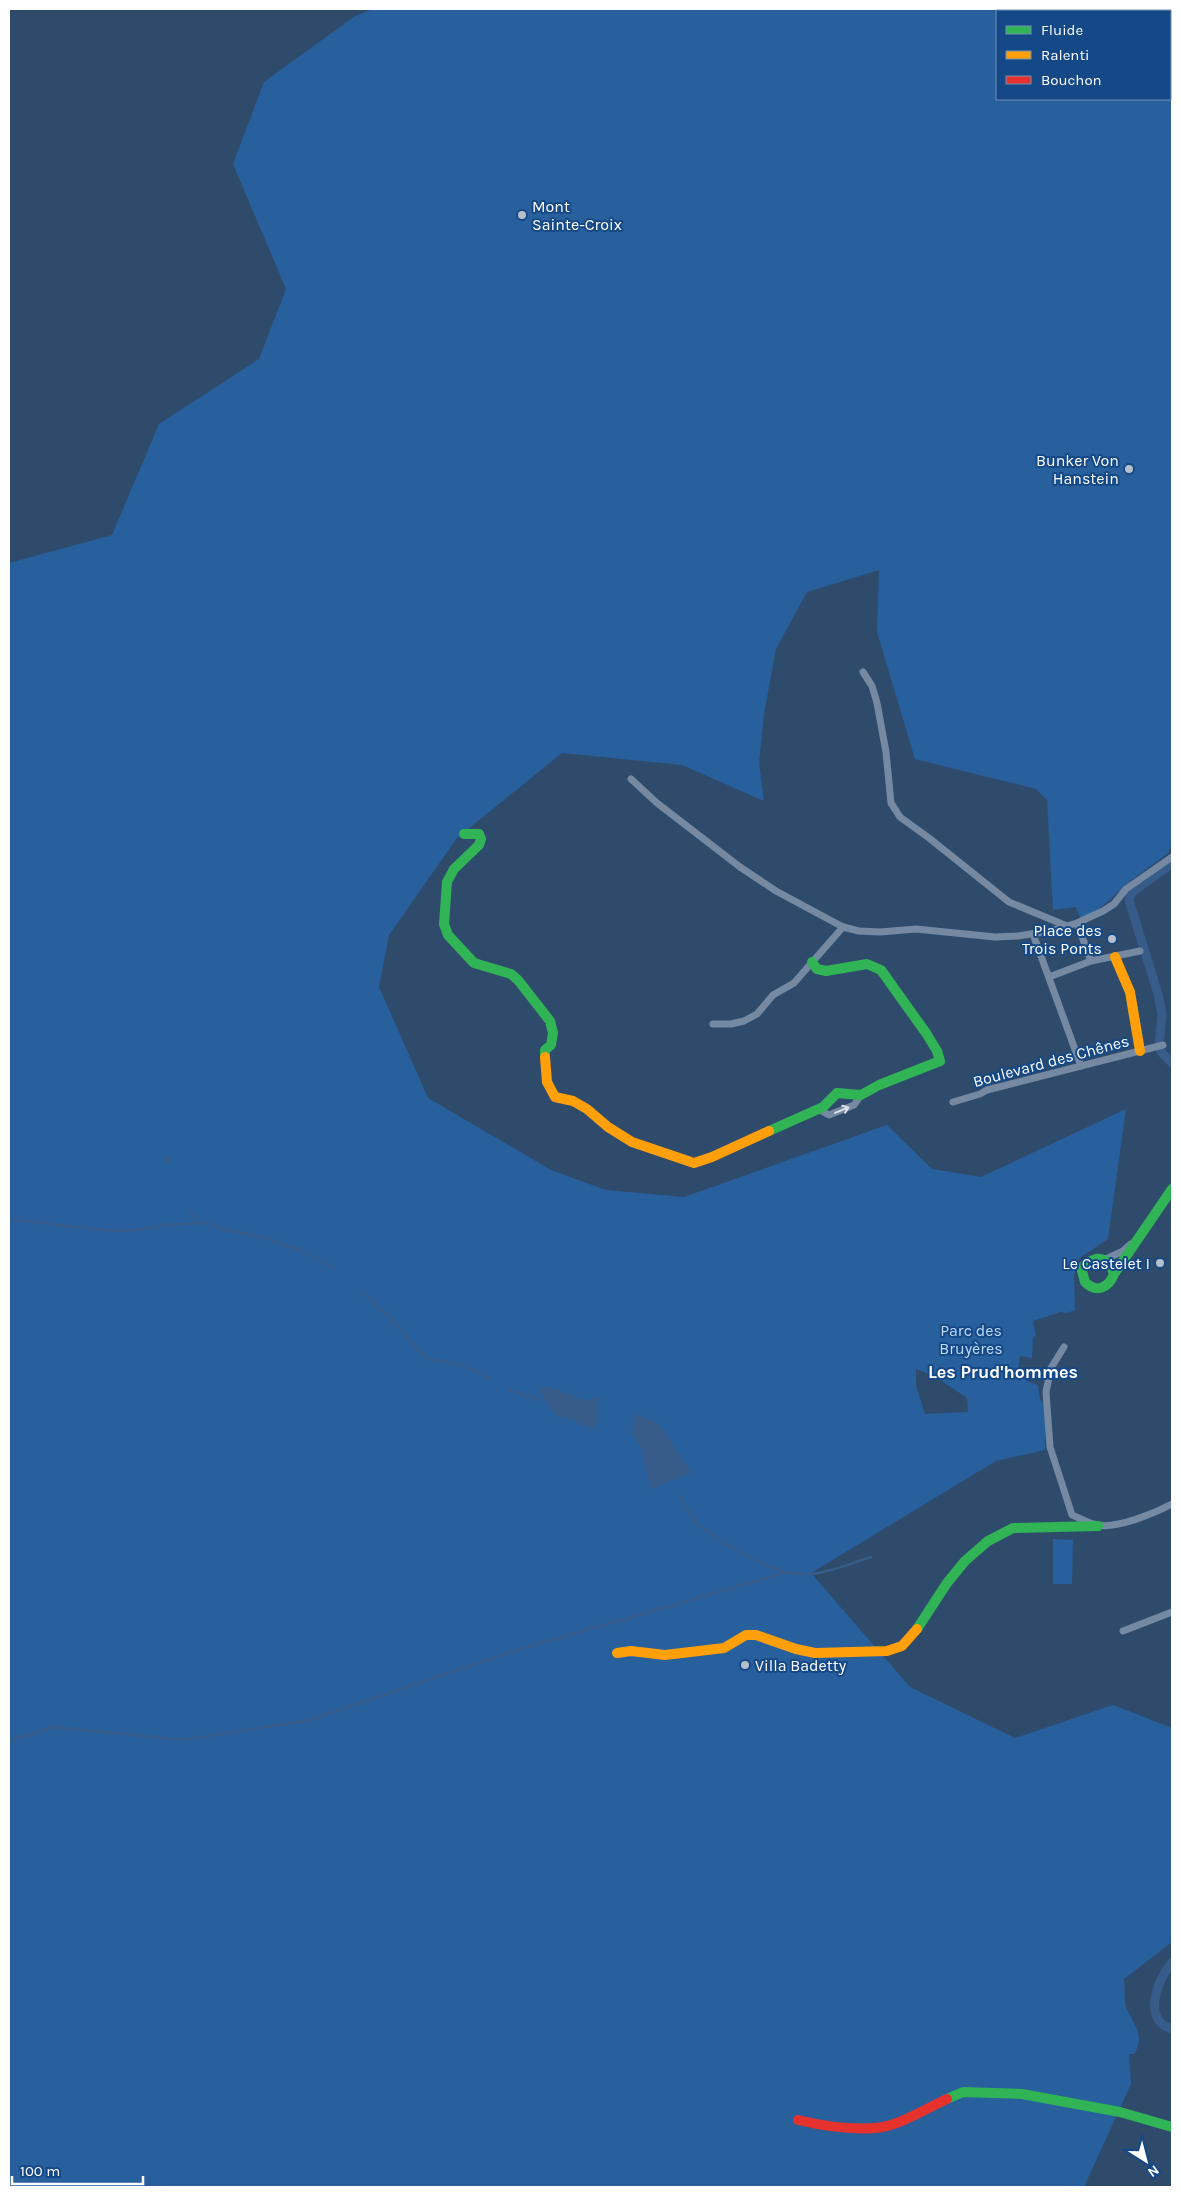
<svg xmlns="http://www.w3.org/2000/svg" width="1181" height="2196" viewBox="0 0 1181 2196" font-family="Karla,sans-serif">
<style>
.green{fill:#285f9d;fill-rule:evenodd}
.water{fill:#375c89}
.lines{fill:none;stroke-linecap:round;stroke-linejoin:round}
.stream{stroke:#375c89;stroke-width:2.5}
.canal{stroke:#375c89;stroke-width:9}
.street{stroke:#758aa2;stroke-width:7}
.fast{stroke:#30b455;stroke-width:10}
.slow{stroke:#ff9f0a;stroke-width:10}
.jam{stroke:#e5322d;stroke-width:10}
.oneway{stroke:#dce2e8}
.poi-dot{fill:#b6c0cc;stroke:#154886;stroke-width:2}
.labels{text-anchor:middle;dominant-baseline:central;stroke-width:4;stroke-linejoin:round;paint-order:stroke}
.poi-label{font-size:16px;fill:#fff;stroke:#154886;text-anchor:end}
.street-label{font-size:16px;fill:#fff;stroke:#154886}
.park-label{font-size:16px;fill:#bfdbfa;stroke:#154886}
.neighbourhood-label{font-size:18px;font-weight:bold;fill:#fff;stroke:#154886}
</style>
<rect width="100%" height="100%" fill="#2f4b6c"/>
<g class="green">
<path d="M 373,9 L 1172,9 L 1172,844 L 1168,853 L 1129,882 L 1106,903 L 1093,913 L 1080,918 L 1076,907 L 1053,910 L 1047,800 L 1036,789 L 915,759 L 877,632 L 879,570 L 807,592 L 776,649 L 764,714 L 759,763 L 764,801 L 682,765 L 562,753 L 457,838 L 389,935 L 379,987 L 428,1098 L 551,1170 L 606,1190 L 684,1197 L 887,1125 L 932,1169 L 981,1177 L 1126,1109 L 1108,1239 L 1075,1261 L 1077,1263 L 1074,1275 L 1075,1310 L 1067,1313 L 1061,1312 L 1033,1321 L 1036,1336 L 1033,1337 L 1032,1358 L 1020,1356 L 1018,1370 L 1028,1372 L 1027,1381 L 1038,1385 L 1040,1399 L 1045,1406 L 1045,1450 L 996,1461 L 811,1573 L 910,1687 L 1015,1738 L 1113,1705 L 1172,1728 L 1172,1942 L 1124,1979 C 1125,1987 1124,1999 1126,2007 C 1133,2024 1146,2036 1134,2054 L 1129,2054 L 1131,2084 L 1084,2187 L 9,2187 L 9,563 L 112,535 L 159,424 L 259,359 L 286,289 L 233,164 L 264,82 L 355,16 ZM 997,11 L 1170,11 L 1170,99 L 997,99 ZM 916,1369 L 936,1377 L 967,1398 L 968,1412 L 925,1414 L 916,1386 Z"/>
<path d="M 1053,1539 L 1073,1540 L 1072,1584 L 1053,1584 Z"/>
</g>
<g class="water">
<path d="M 549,1387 L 587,1401 L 601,1396 L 598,1402 L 596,1430 C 579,1425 577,1418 557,1417 L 537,1388 Z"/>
<path d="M 635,1413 L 659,1424 L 691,1473 L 650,1489 L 642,1449 L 632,1434 Z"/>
</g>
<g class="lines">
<g class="stream">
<path d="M 167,1156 L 168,1162"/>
<path d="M 190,1212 L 199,1222"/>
<path d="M 9,1219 L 111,1231 L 138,1230 L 162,1225 L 208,1223 L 222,1229 L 263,1237 L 300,1250 L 335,1268"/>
<path d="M 362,1292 L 396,1324 L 414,1346 L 428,1359 L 463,1365 L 490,1379"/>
<path d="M 508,1390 L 540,1400"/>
<path d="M 680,1496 C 685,1505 689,1515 696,1522 C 714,1541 775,1574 801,1574 C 825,1575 848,1564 871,1557"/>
<path d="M 9,1741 L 53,1727 L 183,1740 L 310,1720 L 514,1651 L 787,1572"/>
</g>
<g class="canal">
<path d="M 1171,864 L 1132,892 L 1129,900 L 1158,994 L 1162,1014 L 1159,1046 L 1162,1053 L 1172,1063"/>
<path d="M 1172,1962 C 1158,1979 1141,2020 1172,2029"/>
</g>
<g class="street">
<path d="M 863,672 L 872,686 L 877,703 L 886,752 L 891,803 L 900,817 L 929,838 L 1009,902 L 1067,926"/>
<path d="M 631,779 L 657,803 L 740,867 L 776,891 L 843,927 L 859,931 L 880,932 L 916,929 L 995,937 L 1018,936 L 1050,931 L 1077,923 L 1103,911 L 1114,904 L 1126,889 L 1172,857"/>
<path d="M 1077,923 L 1091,961"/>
<path d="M 1033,934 L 1081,1066"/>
<path d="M 1049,977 L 1091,961 L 1140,951"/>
<path d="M 713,1024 L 731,1024 L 744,1021 L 757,1014 L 773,995 L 794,983 L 843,927"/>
<path d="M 953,1102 L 980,1094 L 987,1090 L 1163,1045"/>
<path d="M 820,1110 L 829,1115 L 854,1105 L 861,1095"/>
<path d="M 1106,1259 L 1123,1251 L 1131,1244"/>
<path d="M 1064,1347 L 1051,1368 L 1046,1392 L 1050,1447 L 1072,1515 C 1080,1518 1089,1524 1098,1525 C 1117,1529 1155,1513 1172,1504"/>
<path d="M 1123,1631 L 1172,1612"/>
</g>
<g class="fast">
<path d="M 464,834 L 479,834 L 481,839 L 479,845 L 454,869 L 447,882 L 444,924 L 448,935 L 474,963 L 511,974 L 518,980 L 550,1021 L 553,1033 L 551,1045 L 545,1050 L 545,1057"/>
<path d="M 769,1131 L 823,1107 L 837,1093 L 861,1095 L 879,1085 L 940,1061 L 937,1051 L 926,1033 L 881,970 L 867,964 L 826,971 L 817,969 L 812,962"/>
<path d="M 1114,1274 L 1110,1264 C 1100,1255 1094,1259 1084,1265 L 1082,1271 L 1085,1282 C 1097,1294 1109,1287 1114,1274 L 1172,1189"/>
<path d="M 917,1629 L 947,1583 L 965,1561 L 988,1541 L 1013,1528 L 1098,1526"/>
<path d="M 947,2099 L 963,2092 L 1022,2094 L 1120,2112 L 1172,2127"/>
</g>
<g class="slow">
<path d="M 1115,957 L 1130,992 L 1140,1051"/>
<path d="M 545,1057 L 547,1082 L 555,1097 L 573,1101 L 587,1109 L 608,1127 L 632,1142 L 694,1163 L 712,1157 L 769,1131"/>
<path d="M 617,1653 L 631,1651 L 665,1655 L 724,1648 L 746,1635 L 756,1635 L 796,1649 L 815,1653 L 887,1651 L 902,1646 L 917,1629"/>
</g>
<path class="jam" d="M 798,2120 C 823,2126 849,2130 875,2128 C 899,2126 925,2109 947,2099"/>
</g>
<defs><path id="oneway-shaft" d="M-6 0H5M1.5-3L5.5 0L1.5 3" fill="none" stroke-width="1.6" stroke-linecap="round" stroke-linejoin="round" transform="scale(1.25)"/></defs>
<use class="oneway" href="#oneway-shaft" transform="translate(842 1110) rotate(-22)"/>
<g class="poi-dot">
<circle cx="522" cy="215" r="5"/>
<circle cx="1129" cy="469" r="5"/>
<circle cx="1112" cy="939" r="5"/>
<circle cx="1160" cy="1263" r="5"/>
<circle cx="745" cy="1665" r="5"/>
</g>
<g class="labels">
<g class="poi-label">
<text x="532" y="206" text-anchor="start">Mont<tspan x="532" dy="18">Sainte-Croix</tspan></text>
<text x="1119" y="460">Bunker Von<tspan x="1119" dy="18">Hanstein</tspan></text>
<text x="1102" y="930">Place des<tspan x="1102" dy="18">Trois Ponts</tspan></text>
<text x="1150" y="1263">Le Castelet I</text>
<text x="755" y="1665" text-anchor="start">Villa Badetty</text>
</g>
<g class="street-label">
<text transform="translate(1051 1061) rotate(-15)">Boulevard des Chênes</text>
</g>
<g class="park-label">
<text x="971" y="1330">Parc des<tspan x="971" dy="18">Bruyères</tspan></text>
</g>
<g class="neighbourhood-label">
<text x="1003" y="1372">Les Prud'hommes</text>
</g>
</g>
<rect width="1181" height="2196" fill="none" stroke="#ffffff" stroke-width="20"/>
<rect x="996" y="10" width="175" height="90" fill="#154886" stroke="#7391b6"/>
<rect x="1006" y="26" width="25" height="8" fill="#30b455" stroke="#7391b6"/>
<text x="1041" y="35" font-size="15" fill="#ffffff">Fluide</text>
<rect x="1006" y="51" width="25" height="8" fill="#ff9f0a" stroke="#7391b6"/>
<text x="1041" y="60" font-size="15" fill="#ffffff">Ralenti</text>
<rect x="1006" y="76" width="25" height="8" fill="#e5322d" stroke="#7391b6"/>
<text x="1041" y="85" font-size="15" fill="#ffffff">Bouchon</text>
<g transform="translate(1146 2161) rotate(144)" stroke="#154886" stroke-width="4" paint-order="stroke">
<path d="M0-4L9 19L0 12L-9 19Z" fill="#ffffff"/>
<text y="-8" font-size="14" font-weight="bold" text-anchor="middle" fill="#ffffff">N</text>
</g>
<path d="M12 2176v8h131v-8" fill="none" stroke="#ffffff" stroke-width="2.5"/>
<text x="20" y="2176" font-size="15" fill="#ffffff" stroke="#154886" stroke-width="4" paint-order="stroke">100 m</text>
</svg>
